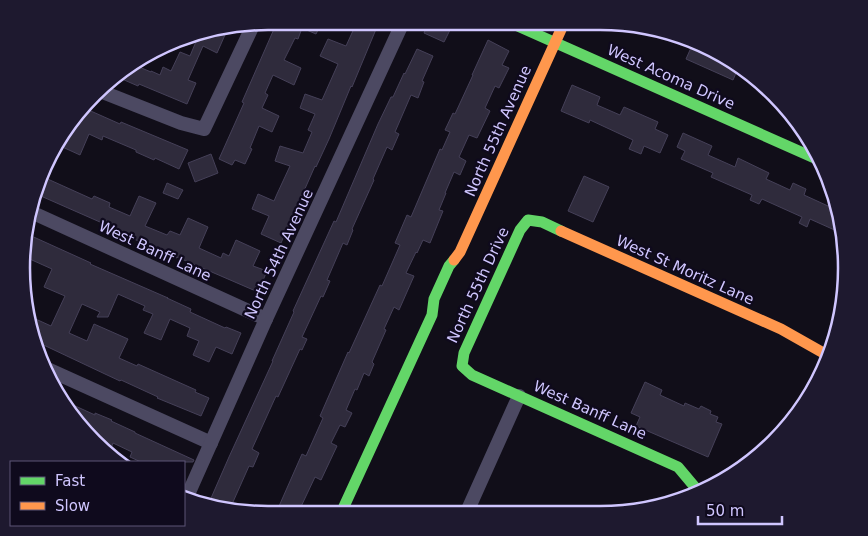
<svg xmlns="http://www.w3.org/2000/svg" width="868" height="536" viewBox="0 0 868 536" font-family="'DejaVu Sans',sans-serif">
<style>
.building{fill:#2f2b3c;stroke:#454058}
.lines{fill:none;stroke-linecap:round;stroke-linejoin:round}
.street{stroke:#4c4962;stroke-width:14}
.fast{stroke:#63d668;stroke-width:11}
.slow{stroke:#ff974d;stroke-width:11}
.labels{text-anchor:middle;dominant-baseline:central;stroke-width:4.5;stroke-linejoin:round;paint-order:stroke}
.street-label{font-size:15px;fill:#d0c6ff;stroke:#0f0a1d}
.rim{fill:none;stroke:#d0c6ff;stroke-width:2.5}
</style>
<rect width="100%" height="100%" fill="#110e19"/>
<g class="building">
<path d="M 277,21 L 322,22 L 316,34 L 302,28 L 298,39 L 295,38 L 284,60 L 301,68 L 294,85 L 273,75 L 265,93 L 268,95 L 262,108 L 279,116 L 272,132 L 259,126 L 250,148 L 252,149 L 245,164 L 235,160 L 232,165 L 219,159 L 244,103 L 242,102 L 274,29 Z"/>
<path d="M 357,22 L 379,22 L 352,87 L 351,86 L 329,139 L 316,167 L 315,166 L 281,243 L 261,234 L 269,216 L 252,209 L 258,194 L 274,201 L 277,194 L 290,166 L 275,161 L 280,146 L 303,153 L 312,132 L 308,130 L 315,114 L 300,108 L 305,94 L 322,100 L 338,64 L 320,56 L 328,39 L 346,46 Z"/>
<path d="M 429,22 L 444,22 L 452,26 L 444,42 L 424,33 Z"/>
<path d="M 228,28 L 217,53 L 203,46 L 188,80 L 196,83 L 187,104 L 139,84 L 138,86 L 115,76 L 118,72 L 132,64 L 151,72 L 151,71 L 160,75 L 163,67 L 171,71 L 180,52 L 190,56 L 200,32 Z"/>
<path d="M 488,40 L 509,51 L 502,65 L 509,68 L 499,88 L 495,86 L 485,108 L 490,111 L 477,138 L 469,135 L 459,157 L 466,161 L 460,175 L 454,172 L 445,193 L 446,193 L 439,210 L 443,211 L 430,243 L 423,240 L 417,253 L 416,252 L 406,273 L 414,276 L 399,310 L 394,307 L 384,329 L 386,330 L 372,362 L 374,364 L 369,376 L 364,373 L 357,390 L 355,389 L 346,410 L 352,413 L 345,427 L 340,425 L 331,443 L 337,446 L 321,480 L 315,477 L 298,513 L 276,513 L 302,454 L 306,456 L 323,418 L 320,416 L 348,352 L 349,353 L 380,285 L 382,286 L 400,245 L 395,243 L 407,215 L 411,217 L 440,149 L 442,150 L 450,132 L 445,130 L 453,113 L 455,114 L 473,75 L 472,75 Z"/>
<path d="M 694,41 L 739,66 L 733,80 L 686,59 Z"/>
<path d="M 417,49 L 433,56 L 422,81 L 424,82 L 418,98 L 411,95 L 395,132 L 399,134 L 392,150 L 387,147 L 373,179 L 374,180 L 352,229 L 353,230 L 347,245 L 343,243 L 327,280 L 330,281 L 323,297 L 321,296 L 302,337 L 307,339 L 302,350 L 300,349 L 278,397 L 276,396 L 252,449 L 259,453 L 253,467 L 249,466 L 229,511 L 208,505 L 229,457 L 273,361 L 272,361 L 294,312 L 293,311 L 334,221 L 336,222 L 378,124 L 391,97 L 393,97 L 404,73 L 405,74 Z"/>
<path d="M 572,85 L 600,97 L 597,105 L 620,115 L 624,107 L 658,122 L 655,129 L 668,135 L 660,153 L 644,146 L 641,154 L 629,149 L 633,140 L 590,120 L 589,123 L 561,111 Z"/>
<path d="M 84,108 L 120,124 L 121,122 L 188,150 L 179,169 L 155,158 L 154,160 L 136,152 L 136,150 L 103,136 L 102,140 L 89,134 L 80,155 L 58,145 L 66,128 Z"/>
<path d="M 683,133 L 712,146 L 708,155 L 735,167 L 738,158 L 769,173 L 766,179 L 790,190 L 793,183 L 806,189 L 804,195 L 828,206 L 832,198 L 841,226 L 839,232 L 810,219 L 807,227 L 799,223 L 802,217 L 762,199 L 759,204 L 750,200 L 752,195 L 711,177 L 713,173 L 681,159 L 685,151 L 677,147 Z"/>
<path d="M 211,154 L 218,173 L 195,182 L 188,163 Z"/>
<path d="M 41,176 L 92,199 L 94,196 L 110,203 L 109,207 L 130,216 L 139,196 L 156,203 L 145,226 L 167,235 L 170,231 L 180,235 L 188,218 L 208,227 L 199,248 L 221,258 L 223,253 L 229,256 L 236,240 L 260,251 L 253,266 L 267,271 L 258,292 L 177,257 L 177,258 L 155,249 L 109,227 L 109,226 L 34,193 Z"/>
<path d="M 584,176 L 609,187 L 593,222 L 568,211 Z"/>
<path d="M 167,183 L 183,190 L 178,199 L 163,193 Z"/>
<path d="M 27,234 L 91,263 L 90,264 L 168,298 L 167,298 L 191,309 L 190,312 L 225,328 L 226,327 L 241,333 L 232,354 L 216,347 L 209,362 L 193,355 L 199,341 L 187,336 L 190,328 L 170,319 L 161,340 L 144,333 L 153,314 L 143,310 L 145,306 L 118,294 L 108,317 L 97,317 L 100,312 L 82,304 L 69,333 L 87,341 L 94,324 L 128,339 L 119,358 L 137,366 L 138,364 L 196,390 L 195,392 L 209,398 L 201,416 L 157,398 L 158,397 L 121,380 L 120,381 L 105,374 L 33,340 L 29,316 L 51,326 L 65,296 L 44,287 L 52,269 L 23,256 Z"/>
<path d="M 645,382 L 662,390 L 660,395 L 684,406 L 685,403 L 699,409 L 701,406 L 711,411 L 710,414 L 718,417 L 716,422 L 722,424 L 708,457 L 636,426 L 640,417 L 631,413 Z"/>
<path d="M 60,399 L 95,415 L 95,413 L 112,420 L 111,421 L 135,432 L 135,433 L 194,460 L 193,462 L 141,462 L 130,457 L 132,452 L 113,443 L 109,454 L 63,405 Z"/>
</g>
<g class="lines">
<g class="street">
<path d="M 100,91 L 181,123 L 204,129 L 254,23"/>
<path d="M 31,212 L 266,319"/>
<path d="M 45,368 L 211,443"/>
<path d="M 186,499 L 266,319 L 403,22"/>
<path d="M 466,514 L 519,396"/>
</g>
<g class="fast">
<path d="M 511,23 L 819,160"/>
<path d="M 561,231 L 542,222 L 528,220 L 520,230 L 464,353 L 462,366 L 472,375 L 678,467 L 699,492"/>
<path d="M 341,513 L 432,315 L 434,299 L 449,266 L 454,260"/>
</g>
<g class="slow">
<path d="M 561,231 L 781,329 L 827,355"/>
<path d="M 454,260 L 460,252 L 564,23"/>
</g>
</g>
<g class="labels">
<g class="street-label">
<text transform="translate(671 77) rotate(24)">West Acoma Drive</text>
<text transform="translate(498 131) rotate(-66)">North 55th Avenue</text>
<text transform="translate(155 251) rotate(25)">West Banff Lane</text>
<text transform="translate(279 254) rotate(-65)">North 54th Avenue</text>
<text transform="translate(685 270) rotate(24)">West St Moritz Lane</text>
<text transform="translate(478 285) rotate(-65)">North 55th Drive</text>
<text transform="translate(590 410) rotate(24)">West Banff Lane</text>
</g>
</g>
<path d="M0 0H868V536H0ZM268 30H600A238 238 0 0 1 838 268V268A238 238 0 0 1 600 506H268A238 238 0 0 1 30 268V268A238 238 0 0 1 268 30Z" fill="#1e192f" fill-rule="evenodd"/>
<path class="rim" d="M268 30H600A238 238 0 0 1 838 268V268A238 238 0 0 1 600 506H268A238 238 0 0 1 30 268V268A238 238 0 0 1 268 30Z"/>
<rect x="10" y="461" width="175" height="65" fill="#0f0a1d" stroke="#5c5577"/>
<rect x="20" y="477" width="25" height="8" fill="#63d668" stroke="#5c5577"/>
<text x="55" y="486" font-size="15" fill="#d0c6ff">Fast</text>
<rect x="20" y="502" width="25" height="8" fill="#ff974d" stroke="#5c5577"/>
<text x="55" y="511" font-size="15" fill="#d0c6ff">Slow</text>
<path d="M698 516v8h84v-8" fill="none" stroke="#d0c6ff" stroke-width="2.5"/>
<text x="706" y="516" font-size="15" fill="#d0c6ff" stroke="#0f0a1d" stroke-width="4" paint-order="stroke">50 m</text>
</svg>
